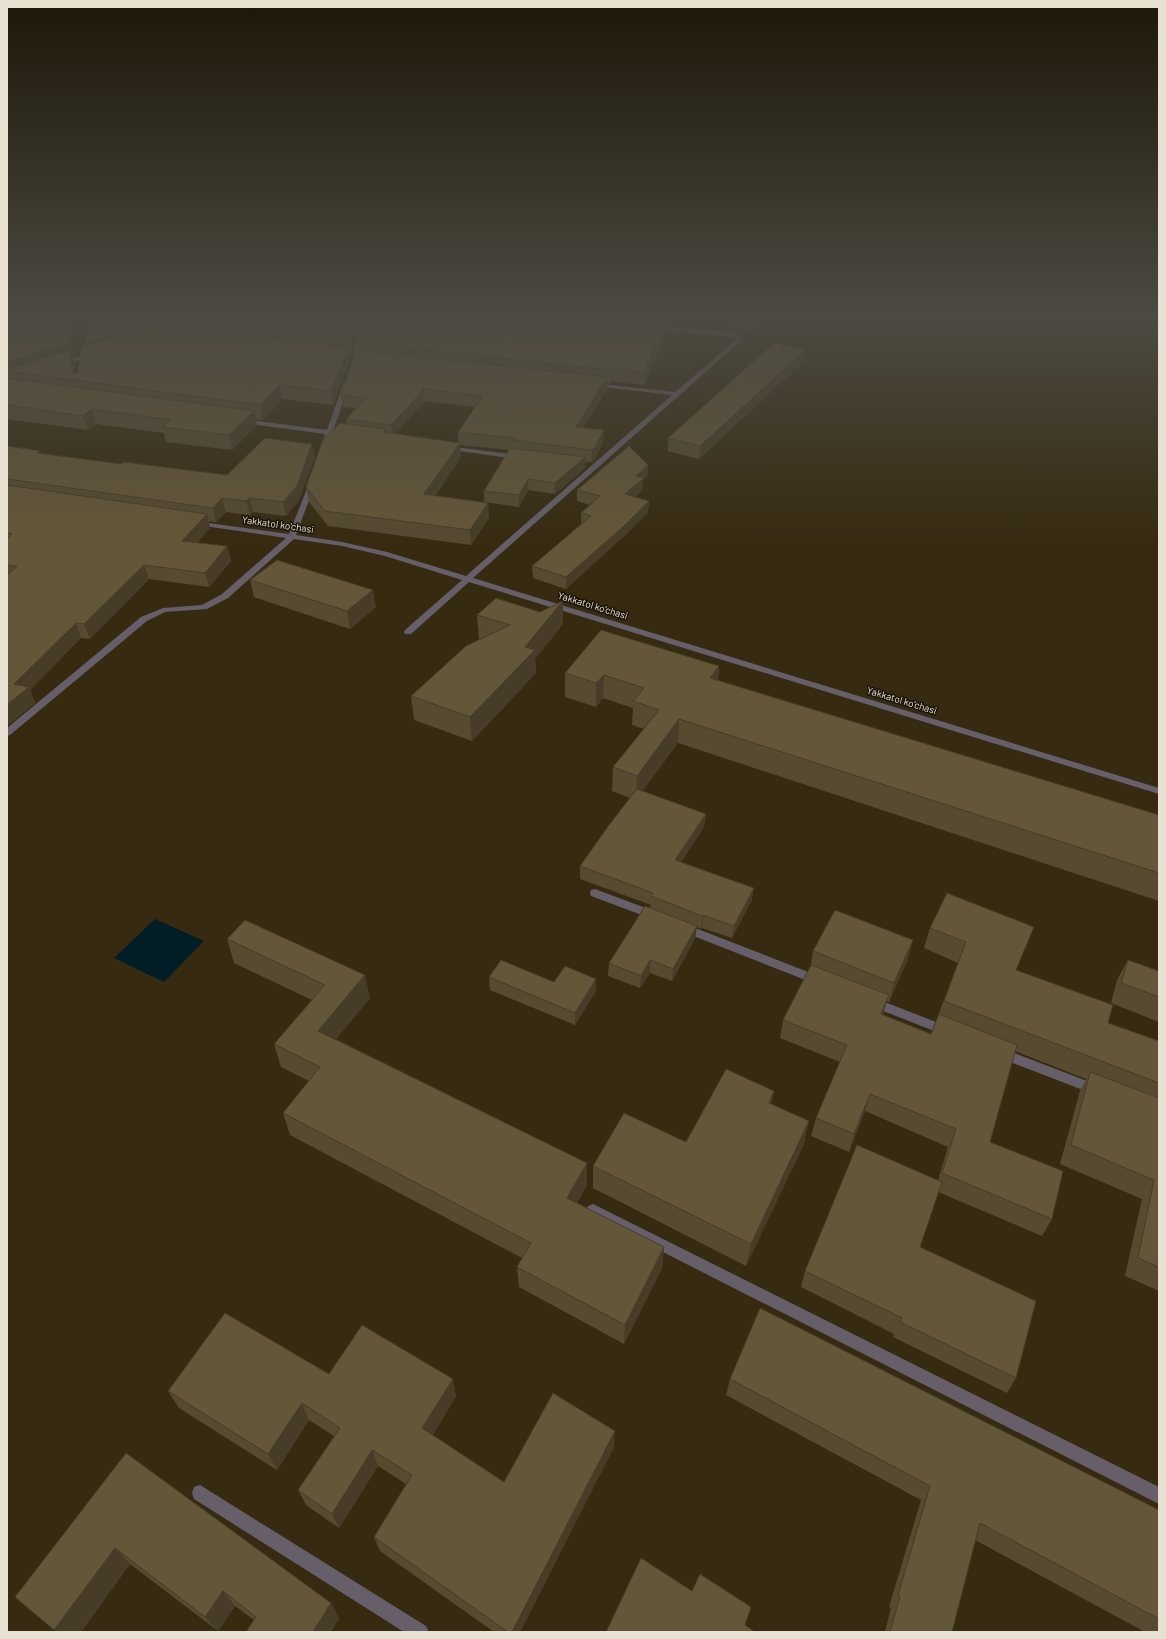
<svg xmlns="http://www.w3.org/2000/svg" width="1166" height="1639" viewBox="0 0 1166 1639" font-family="Barlow,sans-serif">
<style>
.water{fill:#011d26}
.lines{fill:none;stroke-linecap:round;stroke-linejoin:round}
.minor{fill:#665f6a;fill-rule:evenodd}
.wall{fill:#564a30;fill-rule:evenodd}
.shaded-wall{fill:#463c27}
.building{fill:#645638;stroke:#463c27}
.labels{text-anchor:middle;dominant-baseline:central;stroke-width:3;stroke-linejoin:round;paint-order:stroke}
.street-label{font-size:10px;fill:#e8e0d1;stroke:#191309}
</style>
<rect width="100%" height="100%" fill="#362a10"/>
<path class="water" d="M 155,919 L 204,941 L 164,982 L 114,958 Z"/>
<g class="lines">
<g class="minor">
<path d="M 128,316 L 134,316 L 128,333 L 125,335 L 122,333 Z"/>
<path d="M 363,316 L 369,316 L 357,363 L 354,365 L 351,363 Z"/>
<path d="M 654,326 L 737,333 L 743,339 L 473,578 L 1159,788 L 1159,794 L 469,582 L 411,634 L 405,634 L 404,632 L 405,630 L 462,580 L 385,556 L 342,546 L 294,539 L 228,598 L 207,609 L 165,612 L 147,621 L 10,735 L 7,736 L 7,728 L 141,617 L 163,608 L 202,605 L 222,594 L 286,538 L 197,525 L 193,523 L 194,521 L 289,534 L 310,481 L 316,482 L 296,535 L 342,542 L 387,552 L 466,576 L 672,395 L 594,386 L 591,384 L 592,383 L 675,392 L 737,339 L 735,337 L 652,329 L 651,328 Z"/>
<path d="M 93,352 L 95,353 L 95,355 L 60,366 L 57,364 Z"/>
<path d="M 346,383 L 349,385 L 333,431 L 346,433 L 346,435 L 332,434 L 329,439 L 327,440 L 324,438 L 325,434 L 243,423 L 240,421 L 243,419 L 327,430 L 343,385 Z"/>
<path d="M 447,446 L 518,455 L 521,457 L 518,459 L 445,449 L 444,448 Z"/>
<path d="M 595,889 L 659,913 L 660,916 L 659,919 L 655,920 L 591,896 L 590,893 L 591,890 Z"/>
<path d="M 685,924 L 821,977 L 823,980 L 821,983 L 817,985 L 813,983 L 681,931 L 680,928 L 681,925 Z"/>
<path d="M 872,997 L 951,1028 L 953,1031 L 951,1034 L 947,1036 L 868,1005 L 866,1002 L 868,999 Z"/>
<path d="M 1001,1048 L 1100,1086 L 1102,1090 L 1100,1094 L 1096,1095 L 997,1057 L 995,1053 L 997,1049 Z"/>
<path d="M 593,1204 L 1159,1487 L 1159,1504 L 588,1214 L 586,1210 L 588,1206 Z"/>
<path d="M 200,1485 L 426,1626 L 429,1632 L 404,1632 L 194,1499 L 192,1493 L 194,1487 Z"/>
</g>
</g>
<g class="wall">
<path d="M 7,316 L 74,357 L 73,357 L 74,363 L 75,373 L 77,373 L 85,345 L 85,343 L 123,316 L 119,330 L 156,324 L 155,318 L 156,316 L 361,316 L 352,354 L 349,354 L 350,360 L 333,405 L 283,399 L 262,420 L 256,419 L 257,425 L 232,450 L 166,442 L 164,433 L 96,424 L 88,430 L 7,419 Z"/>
<path d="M 366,316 L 675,316 L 670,326 L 668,326 L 668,332 L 644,385 L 611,381 L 610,383 L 607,383 L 607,389 L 583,428 L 604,430 L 603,442 L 595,459 L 592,462 L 585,462 L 585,468 L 555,494 L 528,490 L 519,507 L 484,502 L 484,491 L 509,450 L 460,445 L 461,457 L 435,496 L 488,503 L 489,518 L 471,545 L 328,526 L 309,502 L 306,487 L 346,424 L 346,419 L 356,408 L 343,407 L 341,395 L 359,350 L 358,343 ZM 425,401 L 475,407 L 458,432 L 458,443 L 395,434 Z"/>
<path d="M 723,316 L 762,316 L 761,324 L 756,330 L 732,331 Z"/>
<path d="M 803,362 L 699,459 L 668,451 L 668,438 Z"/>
<path d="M 7,446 L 42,454 L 121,464 L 227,475 L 315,457 L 299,500 L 286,516 L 253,512 L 250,515 L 226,512 L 216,522 L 209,521 L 210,528 L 197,543 L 227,546 L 231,561 L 209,587 L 149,579 L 90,639 L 81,638 L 30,690 L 35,703 L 7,726 Z"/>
<path d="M 648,465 L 647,476 L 643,480 L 643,489 L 635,497 L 649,501 L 648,512 L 623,537 L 566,589 L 533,578 L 532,566 L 581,524 L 581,513 L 590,505 L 577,501 L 577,490 Z"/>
<path d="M 250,580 L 376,607 L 350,629 L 254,597 Z"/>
<path d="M 477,615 L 563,624 L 535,659 L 536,673 L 472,741 L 414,720 L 411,696 L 481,639 L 479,639 Z"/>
<path d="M 719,666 L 718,680 L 1159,815 L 1159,901 L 678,743 L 642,791 L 706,814 L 704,827 L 681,862 L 752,900 L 732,938 L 702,928 L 701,929 L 697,927 L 695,939 L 672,981 L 650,973 L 640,988 L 608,976 L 609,963 L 650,908 L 651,905 L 580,879 L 580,866 L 630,798 L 612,791 L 613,767 L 644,729 L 632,725 L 633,708 L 603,698 L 596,707 L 565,697 L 565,673 Z"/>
<path d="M 947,893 L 1016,970 L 1108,1023 L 1159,1041 L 1159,1291 L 1125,1276 L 1142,1199 L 1060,1164 L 1080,1091 L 1086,1079 L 1015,1051 L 990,1142 L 1052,1219 L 1042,1236 L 938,1192 L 920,1247 L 1016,1378 L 1007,1393 L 893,1337 L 894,1334 L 801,1287 L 805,1271 L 938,1180 L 948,1147 L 865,1111 L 849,1152 L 811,1136 L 816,1118 L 840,1062 L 780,1038 L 783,1020 L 811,965 L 813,951 L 913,940 L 908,959 L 889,1002 L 887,1001 L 883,1015 L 931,1034 L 958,963 L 924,948 L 930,928 Z"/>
<path d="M 227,939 L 370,998 L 336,1039 L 587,1163 L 587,1185 L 577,1203 L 664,1247 L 662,1268 L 624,1344 L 519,1287 L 517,1267 L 522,1258 L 290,1135 L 283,1113 L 309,1081 L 281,1067 L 274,1044 L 312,1000 L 234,963 Z"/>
<path d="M 1128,960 L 1159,971 L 1159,1022 L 1111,1003 L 1117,980 Z"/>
<path d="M 489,977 L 554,982 L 596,991 L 575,1025 L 490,990 Z"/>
<path d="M 772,1104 L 804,1144 L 746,1266 L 593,1188 L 593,1166 L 686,1142 Z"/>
<path d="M 329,1374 L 456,1396 L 433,1435 L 504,1482 L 614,1447 L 520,1632 L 494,1632 L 380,1551 L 374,1537 L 406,1484 L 378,1466 L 339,1528 L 306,1505 L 298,1490 L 334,1436 L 309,1420 L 277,1470 L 179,1408 L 168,1391 Z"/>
<path d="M 730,1379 L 1159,1510 L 1159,1632 L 1145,1632 L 975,1540 L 952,1632 L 885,1632 L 891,1608 L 889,1607 L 921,1500 L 726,1395 Z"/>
<path d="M 126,1453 L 331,1603 L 339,1618 L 331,1632 L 246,1632 L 254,1620 L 235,1606 L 218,1631 L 130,1564 L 81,1632 L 57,1632 L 15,1597 Z"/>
</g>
<g class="shaded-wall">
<path d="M 68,316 L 71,316 L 74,357 L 73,357 L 74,363 L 76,381 L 7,371 L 7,362 Z"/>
<path d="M 118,316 L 123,316 L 117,338 L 88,353 L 85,343 Z"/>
<path d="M 357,316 L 361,316 L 352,354 L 350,342 Z"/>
<path d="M 671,316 L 675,316 L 670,326 Z"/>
<path d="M 760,316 L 762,316 L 761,324 L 756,330 L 757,320 Z"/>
<path d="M 668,320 L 668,332 L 644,385 L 644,372 Z"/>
<path d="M 348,347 L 350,360 L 333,405 L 331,391 Z"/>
<path d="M 805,350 L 803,362 L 699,459 L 700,446 Z"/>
<path d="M 612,368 L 611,381 L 610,383 L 610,370 Z"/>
<path d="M 607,377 L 607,389 L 576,439 L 576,427 Z"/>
<path d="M 280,385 L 283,399 L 262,420 L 260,405 Z"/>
<path d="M 424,389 L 425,401 L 393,437 L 391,425 Z"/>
<path d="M 92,409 L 96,424 L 88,430 L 83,416 Z"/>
<path d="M 254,411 L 257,425 L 232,450 L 229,435 Z"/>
<path d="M 386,429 L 388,443 L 383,432 Z"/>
<path d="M 604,430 L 603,442 L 595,459 L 592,462 L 592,450 Z"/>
<path d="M 460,443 L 461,457 L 425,509 L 424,494 Z"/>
<path d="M 312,444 L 315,457 L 299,500 L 286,516 L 283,502 Z"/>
<path d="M 585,457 L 585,468 L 555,494 L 555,483 Z"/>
<path d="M 648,465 L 647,476 L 643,480 L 643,489 L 625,506 L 625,494 L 636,476 Z"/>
<path d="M 528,479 L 528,490 L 519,507 L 519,495 Z"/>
<path d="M 222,498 L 226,512 L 216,522 L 213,508 Z"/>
<path d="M 250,498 L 253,512 L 250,515 L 246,501 Z"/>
<path d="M 649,501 L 648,512 L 623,537 L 566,589 L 566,577 Z"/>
<path d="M 488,503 L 489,518 L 471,545 L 470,530 Z"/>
<path d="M 207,514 L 210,528 L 186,555 L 182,541 Z"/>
<path d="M 227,546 L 231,561 L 209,587 L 205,573 Z"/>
<path d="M 144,565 L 149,579 L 90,639 L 84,624 Z"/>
<path d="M 373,590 L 376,607 L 350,629 L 347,611 Z"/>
<path d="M 563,601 L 563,624 L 535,659 L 536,673 L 472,741 L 470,717 L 525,647 Z"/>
<path d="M 76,623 L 81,638 L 30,690 L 35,703 L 7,726 L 7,705 L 14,684 Z"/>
<path d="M 719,666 L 717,690 L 710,678 Z"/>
<path d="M 604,675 L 603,698 L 596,707 L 596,683 Z"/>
<path d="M 679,719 L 678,743 L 636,800 L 637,776 Z"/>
<path d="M 706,814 L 704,827 L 674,873 L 675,860 Z"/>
<path d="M 754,888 L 752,900 L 732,938 L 734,926 Z"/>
<path d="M 703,915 L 702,928 L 701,929 L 702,916 Z"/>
<path d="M 697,926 L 695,939 L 672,981 L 673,969 Z"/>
<path d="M 913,940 L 908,959 L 889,1002 L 894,983 Z"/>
<path d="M 650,960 L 650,973 L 640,988 L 641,976 Z"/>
<path d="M 365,975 L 370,998 L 324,1054 L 318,1031 Z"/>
<path d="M 596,979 L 596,991 L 575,1025 L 575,1013 Z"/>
<path d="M 889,995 L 883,1013 L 875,1032 L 881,1014 Z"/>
<path d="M 774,1091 L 770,1114 L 769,1103 Z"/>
<path d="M 870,1094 L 865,1111 L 849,1152 L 854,1134 Z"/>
<path d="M 809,1121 L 804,1144 L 746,1266 L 751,1244 Z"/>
<path d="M 587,1163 L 587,1185 L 567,1220 L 567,1198 Z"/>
<path d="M 664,1247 L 662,1268 L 624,1344 L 625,1325 Z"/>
<path d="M 453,1379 L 456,1396 L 427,1445 L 422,1428 Z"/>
<path d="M 302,1403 L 309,1420 L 277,1470 L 268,1454 Z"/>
<path d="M 615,1431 L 614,1447 L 520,1632 L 512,1632 Z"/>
<path d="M 372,1450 L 378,1466 L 339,1528 L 332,1514 Z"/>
<path d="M 115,1548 L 130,1564 L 81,1632 L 57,1632 L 54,1630 Z"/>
<path d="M 223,1591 L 235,1606 L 218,1631 L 205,1617 Z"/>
<path d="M 331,1603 L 339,1618 L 331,1632 L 313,1632 Z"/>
</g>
<g class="building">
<path d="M 7,316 L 68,316 L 70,343 L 7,362 Z"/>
<path d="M 90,316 L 118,316 L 114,328 L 104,337 L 85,343 Z"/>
<path d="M 156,316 L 357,316 L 350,342 L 155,318 Z"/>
<path d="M 366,316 L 634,316 L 668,320 L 644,372 L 612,368 L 610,370 L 358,343 Z"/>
<path d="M 730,316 L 760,316 L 757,320 L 732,322 Z"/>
<path d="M 125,320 L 348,347 L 331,391 L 280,385 L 260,405 L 7,371 L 7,369 L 70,350 L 72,373 L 77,373 L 82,346 L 109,338 L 120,329 Z"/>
<path d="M 774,343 L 805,350 L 700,446 L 668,438 L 726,386 Z"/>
<path d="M 356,350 L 607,377 L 576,427 L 604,430 L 595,447 L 592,450 L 514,440 L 515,438 L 458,432 L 483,396 L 424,389 L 391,425 L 346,419 L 366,398 L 341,395 Z"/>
<path d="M 7,378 L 254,411 L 229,435 L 162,427 L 171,420 L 92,409 L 83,416 L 7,405 Z"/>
<path d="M 340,423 L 386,429 L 383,432 L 460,443 L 424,494 L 488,503 L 470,530 L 325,511 L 306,487 L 323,440 Z"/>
<path d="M 265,438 L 312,444 L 297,486 L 283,502 L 250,498 L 246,501 L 222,498 L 213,508 L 7,479 L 7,446 L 41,451 L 37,453 L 121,464 L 124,462 L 227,475 Z"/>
<path d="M 629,446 L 648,465 L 636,476 L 644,478 L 625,494 L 649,501 L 624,526 L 566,577 L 532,566 L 591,516 L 581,513 L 600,496 L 577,490 Z"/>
<path d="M 510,448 L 585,457 L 555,483 L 528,479 L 519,495 L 484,491 Z"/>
<path d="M 7,485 L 207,514 L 182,541 L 227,546 L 205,573 L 144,565 L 84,624 L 76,623 L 14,684 L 29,687 L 7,705 L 7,575 L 17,566 L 7,565 L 7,539 L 12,534 L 7,533 Z"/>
<path d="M 277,560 L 373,590 L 347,611 L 250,580 Z"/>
<path d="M 496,598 L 540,612 L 563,601 L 525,647 L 535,650 L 470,717 L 411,696 L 466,646 L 510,625 L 477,615 Z"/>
<path d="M 601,630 L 719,666 L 710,678 L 1159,815 L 1159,873 L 679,719 L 637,776 L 613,767 L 659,710 L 633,701 L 644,688 L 604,675 L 596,683 L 565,673 Z"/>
<path d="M 637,789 L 706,814 L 675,860 L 754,888 L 734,926 L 703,915 L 702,916 L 651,896 L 653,893 L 580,866 L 609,825 Z"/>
<path d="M 947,893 L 1034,927 L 1016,970 L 1113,1005 L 1108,1023 L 1159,1041 L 1159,1083 L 944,1001 L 966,942 L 930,928 Z"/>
<path d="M 645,906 L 697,926 L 673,969 L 650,960 L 641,976 L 609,963 Z"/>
<path d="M 835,910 L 913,940 L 894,983 L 813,951 Z"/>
<path d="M 245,920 L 365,975 L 318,1031 L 587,1163 L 567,1198 L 664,1247 L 625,1325 L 517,1267 L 531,1243 L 283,1113 L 320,1067 L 274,1044 L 325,985 L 227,939 Z"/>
<path d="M 501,960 L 554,982 L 565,966 L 596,979 L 575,1013 L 489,977 Z"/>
<path d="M 1128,960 L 1159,971 L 1159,997 L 1121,983 Z"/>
<path d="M 811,965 L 889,995 L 881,1014 L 931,1034 L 939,1014 L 1017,1045 L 990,1142 L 1063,1171 L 1052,1219 L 942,1173 L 956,1129 L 870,1094 L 854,1134 L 816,1118 L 847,1045 L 783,1020 Z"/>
<path d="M 726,1069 L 774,1091 L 769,1103 L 809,1121 L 751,1244 L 593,1166 L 624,1113 L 686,1142 Z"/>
<path d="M 1090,1072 L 1159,1098 L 1159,1267 L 1138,1258 L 1154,1180 L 1071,1145 Z"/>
<path d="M 857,1145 L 942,1182 L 920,1247 L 1036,1301 L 1016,1378 L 900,1322 L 902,1318 L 805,1271 Z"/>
<path d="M 760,1308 L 1159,1510 L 1159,1619 L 980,1523 L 952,1632 L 890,1632 L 900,1596 L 898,1595 L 930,1486 L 730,1379 Z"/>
<path d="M 225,1313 L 329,1374 L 362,1325 L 453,1379 L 422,1428 L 504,1482 L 553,1393 L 615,1431 L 512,1632 L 508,1632 L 374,1537 L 412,1475 L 372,1450 L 332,1514 L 298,1490 L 340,1428 L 302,1403 L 268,1454 L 168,1391 Z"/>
<path d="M 126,1453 L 331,1603 L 313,1632 L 246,1632 L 256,1617 L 223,1591 L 205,1617 L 115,1548 L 54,1630 L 15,1597 Z"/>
<path d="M 641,1558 L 692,1591 L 700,1574 L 751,1607 L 745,1625 L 755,1632 L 606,1632 Z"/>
</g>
<linearGradient id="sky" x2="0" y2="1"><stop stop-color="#1e1709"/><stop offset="0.58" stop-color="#4c4a42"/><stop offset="1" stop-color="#4c4a42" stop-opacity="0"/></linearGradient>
<rect width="1166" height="546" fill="url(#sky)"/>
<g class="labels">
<g class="street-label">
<text transform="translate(278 524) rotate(8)">Yakkatol ko'chasi</text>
<text transform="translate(593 605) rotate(17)">Yakkatol ko'chasi</text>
<text transform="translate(902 700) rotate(17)">Yakkatol ko'chasi</text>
</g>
</g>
<rect width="1166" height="1639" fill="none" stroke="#e8e0d1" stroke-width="16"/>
</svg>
